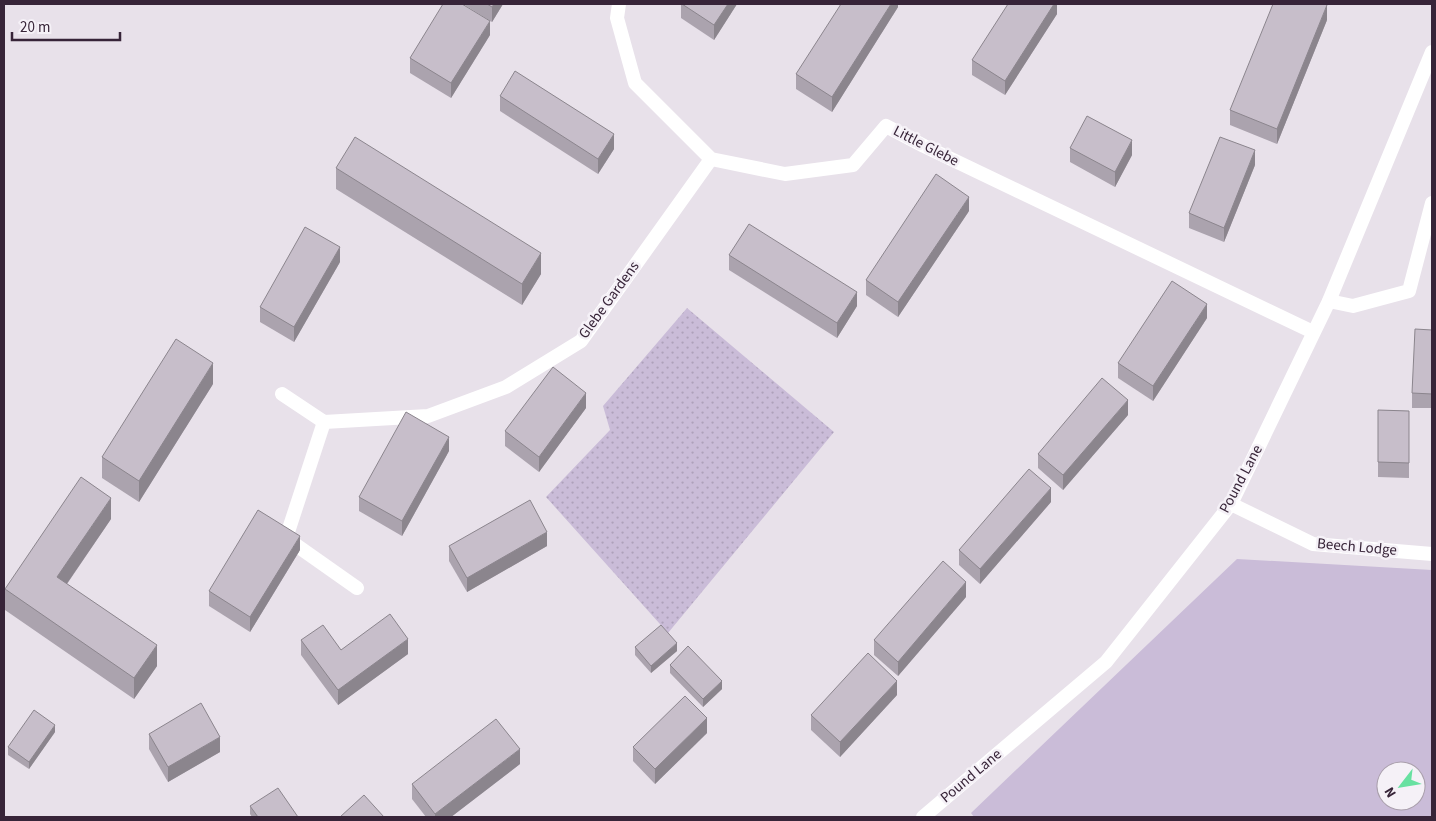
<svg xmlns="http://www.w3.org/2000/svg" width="1436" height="821" viewBox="0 0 1436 821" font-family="'Source Sans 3',sans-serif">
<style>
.grass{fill:url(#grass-dots)}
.park{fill:#cabcd8;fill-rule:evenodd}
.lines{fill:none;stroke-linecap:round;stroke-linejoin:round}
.minor{stroke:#fff;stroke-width:14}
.tertiary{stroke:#fff;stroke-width:14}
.wall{fill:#aba3ae}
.shaded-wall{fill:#8b858d}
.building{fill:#c7beca;stroke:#8b858d}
.labels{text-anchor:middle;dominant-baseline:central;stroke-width:5;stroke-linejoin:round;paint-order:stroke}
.street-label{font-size:15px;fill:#372438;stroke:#f5f1f7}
</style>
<defs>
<pattern id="grass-dots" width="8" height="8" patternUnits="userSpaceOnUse" patternTransform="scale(1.25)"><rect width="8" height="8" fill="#cabcd8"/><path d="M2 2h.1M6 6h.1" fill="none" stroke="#aea1ba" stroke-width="1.8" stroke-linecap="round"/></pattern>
</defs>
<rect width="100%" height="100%" fill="#e8e1ea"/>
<path class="grass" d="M 687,308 L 834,432 L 668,633 L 546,497 L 610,430 L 603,406 Z"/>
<path class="park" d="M 1237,559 L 1432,570 L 1432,817 L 974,817 L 971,813 ZM 1386,771 L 1416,771 L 1416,801 L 1386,801 Z"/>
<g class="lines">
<g class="minor">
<path d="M 619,4 L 617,18 L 635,83 L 711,159 L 785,174 L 853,165 L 886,126 L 924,146 L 1313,332"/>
<path d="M 1329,301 L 1353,306 L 1409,291 L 1432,203"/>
<path d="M 282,394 L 324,422 L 428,416 L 506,387 L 581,341 L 711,159"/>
<path d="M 324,422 L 286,538 L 357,588"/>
<path d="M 1231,504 L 1313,544 L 1432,554"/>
</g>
<path class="tertiary" d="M 923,817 L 1106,662 L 1231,504 L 1329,301 L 1432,52"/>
</g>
<g class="wall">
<path d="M 463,4 L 503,4 L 492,22 Z"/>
<path d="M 681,4 L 737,4 L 714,40 L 681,18 Z"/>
<path d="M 898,4 L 898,7 L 832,112 L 796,89 L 796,74 Z"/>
<path d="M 1057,4 L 1057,14 L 1005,95 L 972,75 L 972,60 Z"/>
<path d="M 1327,20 L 1277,144 L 1230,125 L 1230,110 Z"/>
<path d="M 490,35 L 451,98 L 410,73 L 410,58 Z"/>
<path d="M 500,96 L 614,149 L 598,174 L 500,111 Z"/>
<path d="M 1070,148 L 1132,155 L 1115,187 L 1070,162 Z"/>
<path d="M 1255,165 L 1224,242 L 1189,228 L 1189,213 Z"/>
<path d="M 336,168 L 541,274 L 522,305 L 336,189 Z"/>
<path d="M 969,211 L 898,317 L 866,295 L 866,280 Z"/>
<path d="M 729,255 L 857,306 L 837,338 L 729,270 Z"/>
<path d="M 340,262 L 294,342 L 260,322 L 260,307 Z"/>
<path d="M 1207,318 L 1153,401 L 1118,378 L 1118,363 Z"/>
<path d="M 1432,330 L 1432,408 L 1412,408 L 1412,393 Z"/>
<path d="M 213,384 L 139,502 L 102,478 L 102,457 Z"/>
<path d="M 586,408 L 539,472 L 505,446 L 505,431 Z"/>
<path d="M 1378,410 L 1409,411 L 1409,478 L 1378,477 Z"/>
<path d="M 1128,415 L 1063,490 L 1038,468 L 1038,454 Z"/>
<path d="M 449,451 L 402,536 L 359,511 L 359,497 Z"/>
<path d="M 1051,502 L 980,584 L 959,565 L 959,550 Z"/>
<path d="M 111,519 L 67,584 L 157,666 L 134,699 L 5,610 L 5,589 Z"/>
<path d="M 449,546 L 547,546 L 467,592 L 449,561 Z"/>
<path d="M 300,550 L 250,632 L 209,606 L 209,591 Z"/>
<path d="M 966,597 L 898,676 L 874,655 L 874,640 Z"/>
<path d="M 301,640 L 341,650 L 408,654 L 338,705 L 301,655 Z"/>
<path d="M 635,647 L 677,651 L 651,673 L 635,655 Z"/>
<path d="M 670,665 L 722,689 L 703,707 L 670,673 Z"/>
<path d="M 897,695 L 840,757 L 811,730 L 811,715 Z"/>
<path d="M 55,732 L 29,769 L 8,755 L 8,747 Z"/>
<path d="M 707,733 L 655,784 L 633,761 L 633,747 Z"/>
<path d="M 149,734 L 220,752 L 168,782 L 149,749 Z"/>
<path d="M 520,764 L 451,817 L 426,817 L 412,799 L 412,784 Z"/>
<path d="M 250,806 L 298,817 L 252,817 L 250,814 Z"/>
</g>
<g class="shaded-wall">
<path d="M 494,4 L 503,4 L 492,22 L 492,7 Z"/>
<path d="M 728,4 L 737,4 L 714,40 L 714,25 Z"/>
<path d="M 891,4 L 898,4 L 898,7 L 832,112 L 832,97 Z"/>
<path d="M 1054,4 L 1057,4 L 1057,14 L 1005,95 L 1005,81 Z"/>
<path d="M 1327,5 L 1327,20 L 1277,144 L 1277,129 Z"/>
<path d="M 490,21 L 490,35 L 451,98 L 451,83 Z"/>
<path d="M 614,134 L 614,149 L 598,174 L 598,159 Z"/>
<path d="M 1132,140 L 1132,155 L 1115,187 L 1115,172 Z"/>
<path d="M 1255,150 L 1255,165 L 1224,242 L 1224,228 Z"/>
<path d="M 969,197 L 969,211 L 898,317 L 898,302 Z"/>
<path d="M 340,247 L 340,262 L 294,342 L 294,327 Z"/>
<path d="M 541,253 L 541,274 L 522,305 L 522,284 Z"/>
<path d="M 857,292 L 857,306 L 837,338 L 837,323 Z"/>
<path d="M 1207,304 L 1207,318 L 1153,401 L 1153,386 Z"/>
<path d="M 213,363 L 213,384 L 139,502 L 139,481 Z"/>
<path d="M 586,393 L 586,408 L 539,472 L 539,457 Z"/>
<path d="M 1128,400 L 1128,415 L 1063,490 L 1063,475 Z"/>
<path d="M 449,437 L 449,451 L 402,536 L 402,521 Z"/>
<path d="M 1051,488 L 1051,502 L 980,584 L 980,569 Z"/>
<path d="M 111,498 L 111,519 L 57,598 L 57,577 Z"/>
<path d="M 547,532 L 547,546 L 467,592 L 467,578 Z"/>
<path d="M 300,536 L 300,550 L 250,632 L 250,617 Z"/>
<path d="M 966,582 L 966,597 L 898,676 L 898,662 Z"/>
<path d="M 408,639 L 408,654 L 338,705 L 338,690 Z"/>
<path d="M 677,643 L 677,651 L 651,673 L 651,666 Z"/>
<path d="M 157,645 L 157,666 L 134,699 L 134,678 Z"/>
<path d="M 722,681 L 722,689 L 703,707 L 703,699 Z"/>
<path d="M 897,681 L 897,695 L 840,757 L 840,742 Z"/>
<path d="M 707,718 L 707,733 L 655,784 L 655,769 Z"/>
<path d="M 55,725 L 55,732 L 29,769 L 29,762 Z"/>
<path d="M 220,737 L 220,752 L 168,782 L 168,767 Z"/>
<path d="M 520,749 L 520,764 L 451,817 L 435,817 L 435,814 Z"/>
</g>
<g class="building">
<path d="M 443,4 L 462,4 L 490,21 L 451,83 L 410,58 Z"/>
<path d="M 487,4 L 494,4 L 492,7 Z"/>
<path d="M 682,4 L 728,4 L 714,25 Z"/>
<path d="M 841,4 L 891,4 L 832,97 L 796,74 Z"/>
<path d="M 1008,4 L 1054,4 L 1005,81 L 972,60 Z"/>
<path d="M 1273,4 L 1324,4 L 1327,5 L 1277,129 L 1230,110 Z"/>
<path d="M 515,71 L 614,134 L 598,159 L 500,96 Z"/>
<path d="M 1087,116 L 1132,140 L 1115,172 L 1070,148 Z"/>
<path d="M 355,137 L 541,253 L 522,284 L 336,168 Z"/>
<path d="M 1220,137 L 1255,150 L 1224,228 L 1189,213 Z"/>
<path d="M 936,174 L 969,197 L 898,302 L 866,280 Z"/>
<path d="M 749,224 L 857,292 L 837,323 L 729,255 Z"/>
<path d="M 305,227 L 340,247 L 294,327 L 260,307 Z"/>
<path d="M 1172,281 L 1207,304 L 1153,386 L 1118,363 Z"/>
<path d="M 1415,329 L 1432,330 L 1432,394 L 1412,393 Z"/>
<path d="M 176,339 L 213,363 L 139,481 L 102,457 Z"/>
<path d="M 553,367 L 586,393 L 539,457 L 505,431 Z"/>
<path d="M 1102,378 L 1128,400 L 1063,475 L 1038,454 Z"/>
<path d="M 1378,410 L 1409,411 L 1409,463 L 1378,462 Z"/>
<path d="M 406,412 L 449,437 L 402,521 L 359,497 Z"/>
<path d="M 1029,469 L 1051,488 L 980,569 L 959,550 Z"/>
<path d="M 81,477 L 111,498 L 57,577 L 157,645 L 134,678 L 5,589 Z"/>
<path d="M 530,500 L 547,532 L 467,578 L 449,546 Z"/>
<path d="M 258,510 L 300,536 L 250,617 L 209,591 Z"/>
<path d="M 943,561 L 966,582 L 898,662 L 874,640 Z"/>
<path d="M 390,614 L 408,639 L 338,690 L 301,640 L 323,625 L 341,650 Z"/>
<path d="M 661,625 L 677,643 L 651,666 L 635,647 Z"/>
<path d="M 688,646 L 722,681 L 703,699 L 670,665 Z"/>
<path d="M 868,653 L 897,681 L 840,742 L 811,715 Z"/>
<path d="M 685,696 L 707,718 L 655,769 L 633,747 Z"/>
<path d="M 201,703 L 220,737 L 168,767 L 149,734 Z"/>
<path d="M 34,710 L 55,725 L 29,762 L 8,747 Z"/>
<path d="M 496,719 L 520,749 L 435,814 L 412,784 Z"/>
<path d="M 278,788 L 298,817 L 258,817 L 250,806 Z"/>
<path d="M 364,795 L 384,817 L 340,817 Z"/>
</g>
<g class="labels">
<g class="street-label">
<text transform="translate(926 146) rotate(27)">Little Glebe</text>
<text transform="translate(609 300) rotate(-54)">Glebe Gardens</text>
<text transform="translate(1241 479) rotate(-62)">Pound Lane</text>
<text transform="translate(1357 547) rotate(5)">Beech Lodge</text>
<text transform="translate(971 776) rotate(-40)">Pound Lane</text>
</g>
</g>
<rect width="1436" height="821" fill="none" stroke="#372438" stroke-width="10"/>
<g transform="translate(1401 786) rotate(239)"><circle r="24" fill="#f5f1f7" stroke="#a99fab"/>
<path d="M0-4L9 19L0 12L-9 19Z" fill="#68e1a1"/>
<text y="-8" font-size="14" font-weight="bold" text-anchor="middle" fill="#372438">N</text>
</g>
<path d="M12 32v8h108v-8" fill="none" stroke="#372438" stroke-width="2.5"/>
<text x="20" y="32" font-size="15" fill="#372438" stroke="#f5f1f7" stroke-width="4" paint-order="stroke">20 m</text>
</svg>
